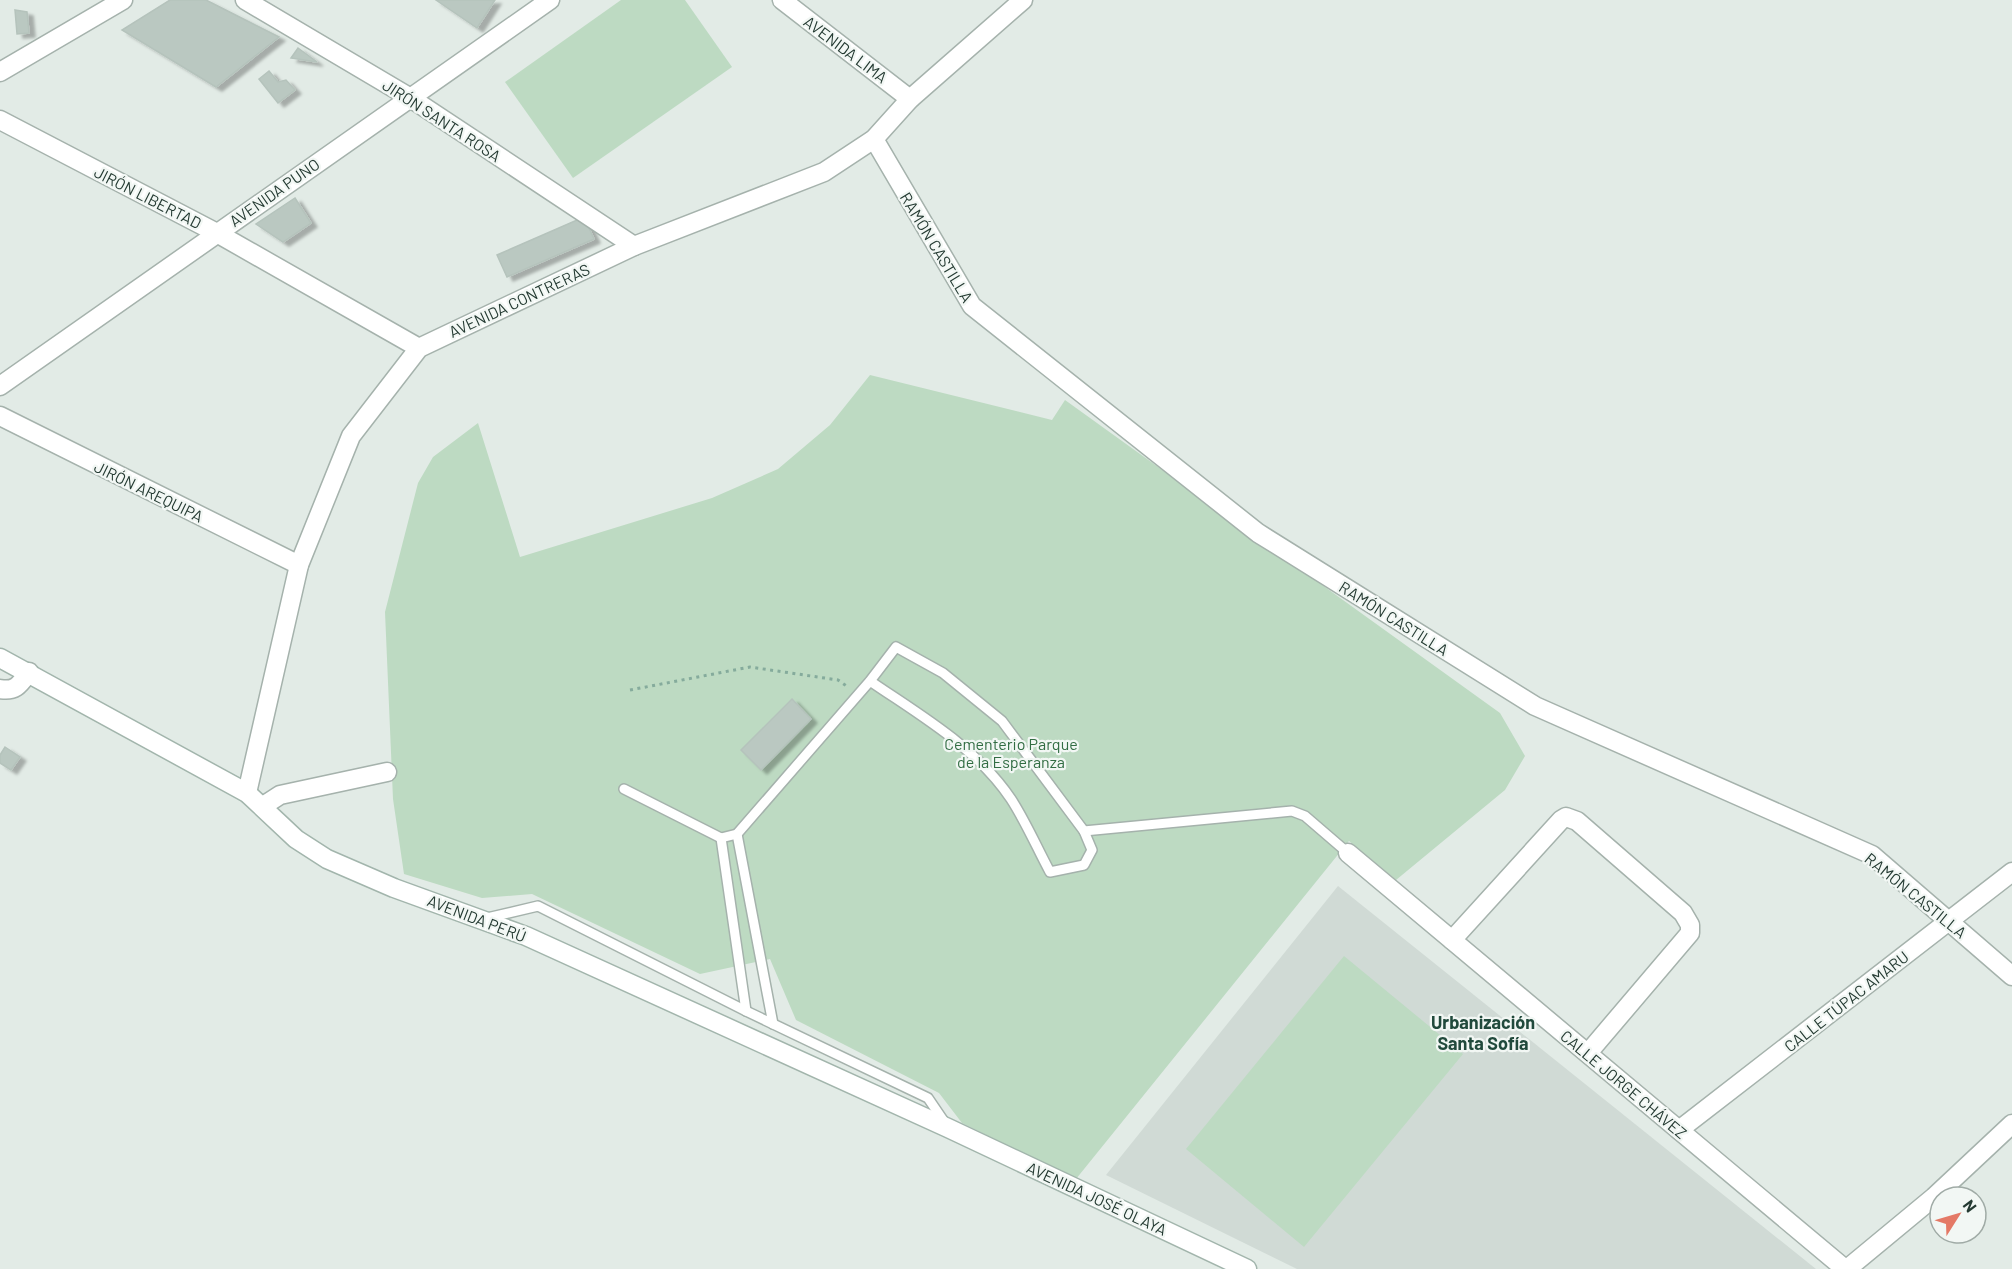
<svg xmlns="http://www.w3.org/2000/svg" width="2012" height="1269" viewBox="0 0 2012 1269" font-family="Barlow,sans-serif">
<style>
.built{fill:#d0dad5}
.green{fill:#bddac2}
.building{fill:#bac8c1;stroke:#b5c3bc;stroke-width:1.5;filter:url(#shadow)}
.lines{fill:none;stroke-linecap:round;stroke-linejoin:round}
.service-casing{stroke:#a5b2ac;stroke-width:12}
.minor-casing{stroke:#a5b2ac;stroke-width:21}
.tertiary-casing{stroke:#a5b2ac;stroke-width:21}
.secondary-casing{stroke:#a2b5ac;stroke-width:21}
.path{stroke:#85ab9c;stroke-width:3;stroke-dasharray:3 4.5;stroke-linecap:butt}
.service{stroke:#fff;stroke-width:9}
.minor{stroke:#fff;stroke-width:18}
.tertiary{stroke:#fff;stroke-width:18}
.secondary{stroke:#fff;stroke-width:18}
.labels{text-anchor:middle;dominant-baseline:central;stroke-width:4.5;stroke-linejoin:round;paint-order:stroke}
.street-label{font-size:16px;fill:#243a32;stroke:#f2f7f4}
.park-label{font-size:16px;fill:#326d43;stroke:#f2f7f4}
.neighbourhood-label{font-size:18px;font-weight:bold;fill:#214a3c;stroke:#f2f7f4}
</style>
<defs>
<filter id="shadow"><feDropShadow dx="6" dy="4" stdDeviation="1.5" flood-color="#0004"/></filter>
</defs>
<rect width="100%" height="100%" fill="#e2ebe6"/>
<path class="built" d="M 1338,886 L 1816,1269 L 1297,1269 L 1106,1175 Z"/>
<g class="green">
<path d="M 621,0 L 685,0 L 732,67 L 573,178 L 505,82 Z"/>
<path d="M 870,375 L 1052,420 L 1065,400 L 1500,713 L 1525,756 L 1505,790 L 1396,880 L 1349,841 L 1076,1179 L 962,1123 L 939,1093 L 796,1020 L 770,959 L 700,974 L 532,894 L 482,898 L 404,874 L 393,799 L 385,612 L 418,483 L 433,457 L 478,423 L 520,557 L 712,498 L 778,469 L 830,425 Z"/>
<path d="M 1344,956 L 1463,1054 L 1304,1247 L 1186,1149 Z"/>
</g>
<g class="building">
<path d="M 170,0 L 206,0 L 279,37 L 216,87 L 122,30 Z"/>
<path d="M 436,0 L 495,0 L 477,28 Z"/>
<path d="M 15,10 L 27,12 L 29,33 L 17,34 Z"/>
<path d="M 298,48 L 317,62 L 291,58 Z"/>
<path d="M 269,71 L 278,82 L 286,80 L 295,90 L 278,103 L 259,79 Z"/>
<path d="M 295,198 L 311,223 L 283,242 L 256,224 Z"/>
<path d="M 584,217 L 594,239 L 507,277 L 497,255 Z"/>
<path d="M 792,699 L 811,719 L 761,770 L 741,750 Z"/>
<path d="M 5,747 L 20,757 L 11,770 L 0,763 L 0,755 Z"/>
</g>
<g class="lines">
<g class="service-casing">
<g id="service">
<path d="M 624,789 L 721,838 L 737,834 L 870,681 L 896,647 L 943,673 L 1002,721 L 1084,831 L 1092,850 L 1084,865 L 1050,872 C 1037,848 1026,822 1011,799 C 976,747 921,716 870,681"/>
<path d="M 1084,831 L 1292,811 L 1305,816 L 1348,853"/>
<path d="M 737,834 L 773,1024"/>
<path d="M 721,838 L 746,1011"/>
<path d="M 487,918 L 538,906 L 746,1011 L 928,1098 L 945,1123"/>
</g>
</g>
<g class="minor-casing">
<g id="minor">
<path d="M 245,0 L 409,97 L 634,246"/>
<path d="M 782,0 L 910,99"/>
<path d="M 0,72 L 123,0"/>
<path d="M 0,120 L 215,232 L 419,348"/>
<path d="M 874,139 L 972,306 L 1258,533 L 1535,706 L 1872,855 L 2012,976"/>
<path d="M 0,416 L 299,565"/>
<path d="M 0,689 C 16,692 20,684 29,672"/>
<path d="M 247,793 L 299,565 L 351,436 L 419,348 L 634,246 L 824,172 L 874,139 L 910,99 L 1023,0"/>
<path d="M 263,806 L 280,795 L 387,772"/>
<path d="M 1348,853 L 1845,1269"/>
<path d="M 1452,940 L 1561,820 L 1566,817 L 1577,821 L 1683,913 L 1690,925 L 1690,933 L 1588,1053"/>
<path d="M 1679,1130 L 2012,872"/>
<path d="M 1847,1269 L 1934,1197 L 2012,1124"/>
</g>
</g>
<g class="tertiary-casing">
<path id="tertiary" d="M 0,386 L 550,0"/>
</g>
<g class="secondary-casing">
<path id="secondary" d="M 0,658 L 247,793 L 296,839 L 327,859 L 394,888 L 526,936 L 948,1128 L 1247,1269"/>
</g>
<path class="path" d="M 630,690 L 750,667 L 838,680 L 848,687"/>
<use href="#service" class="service"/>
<use href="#minor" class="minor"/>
<use href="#tertiary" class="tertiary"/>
<use href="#secondary" class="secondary"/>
</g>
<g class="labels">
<g class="street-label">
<text transform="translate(846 49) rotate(37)">AVENIDA LIMA</text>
<text transform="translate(442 120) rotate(33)">JIRÓN SANTA ROSA</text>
<text transform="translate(274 192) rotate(-35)">AVENIDA PUNO</text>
<text transform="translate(148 197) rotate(27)">JIRÓN LIBERTAD</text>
<text transform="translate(937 247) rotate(59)">RAMÓN CASTILLA</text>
<text transform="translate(519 300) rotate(-25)">AVENIDA CONTRERAS</text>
<text transform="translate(149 491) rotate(26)">JIRÓN AREQUIPA</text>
<text transform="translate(1394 618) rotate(32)">RAMÓN CASTILLA</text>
<text transform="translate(1916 895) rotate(39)">RAMÓN CASTILLA</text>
<text transform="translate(477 918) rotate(21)">AVENIDA PERÚ</text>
<text transform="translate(1846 1001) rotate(-38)">CALLE TÚPAC AMARU</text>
<text transform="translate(1624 1084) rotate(40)">CALLE JORGE CHÁVEZ</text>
<text transform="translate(1097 1198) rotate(25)">AVENIDA JOSÉ OLAYA</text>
</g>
<g class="park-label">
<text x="1011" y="743">Cementerio Parque<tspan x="1011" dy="18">de la Esperanza</tspan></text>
</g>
<g class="neighbourhood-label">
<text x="1483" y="1022">Urbanización<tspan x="1483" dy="21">Santa Sofía</tspan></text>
</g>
</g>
<g transform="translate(1958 1215) rotate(53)"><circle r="28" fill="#f2f7f4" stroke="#a0aba6" stroke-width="1.5"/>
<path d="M0-4.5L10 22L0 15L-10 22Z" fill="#e47966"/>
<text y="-9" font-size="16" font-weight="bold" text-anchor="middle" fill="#243a32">N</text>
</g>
</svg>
